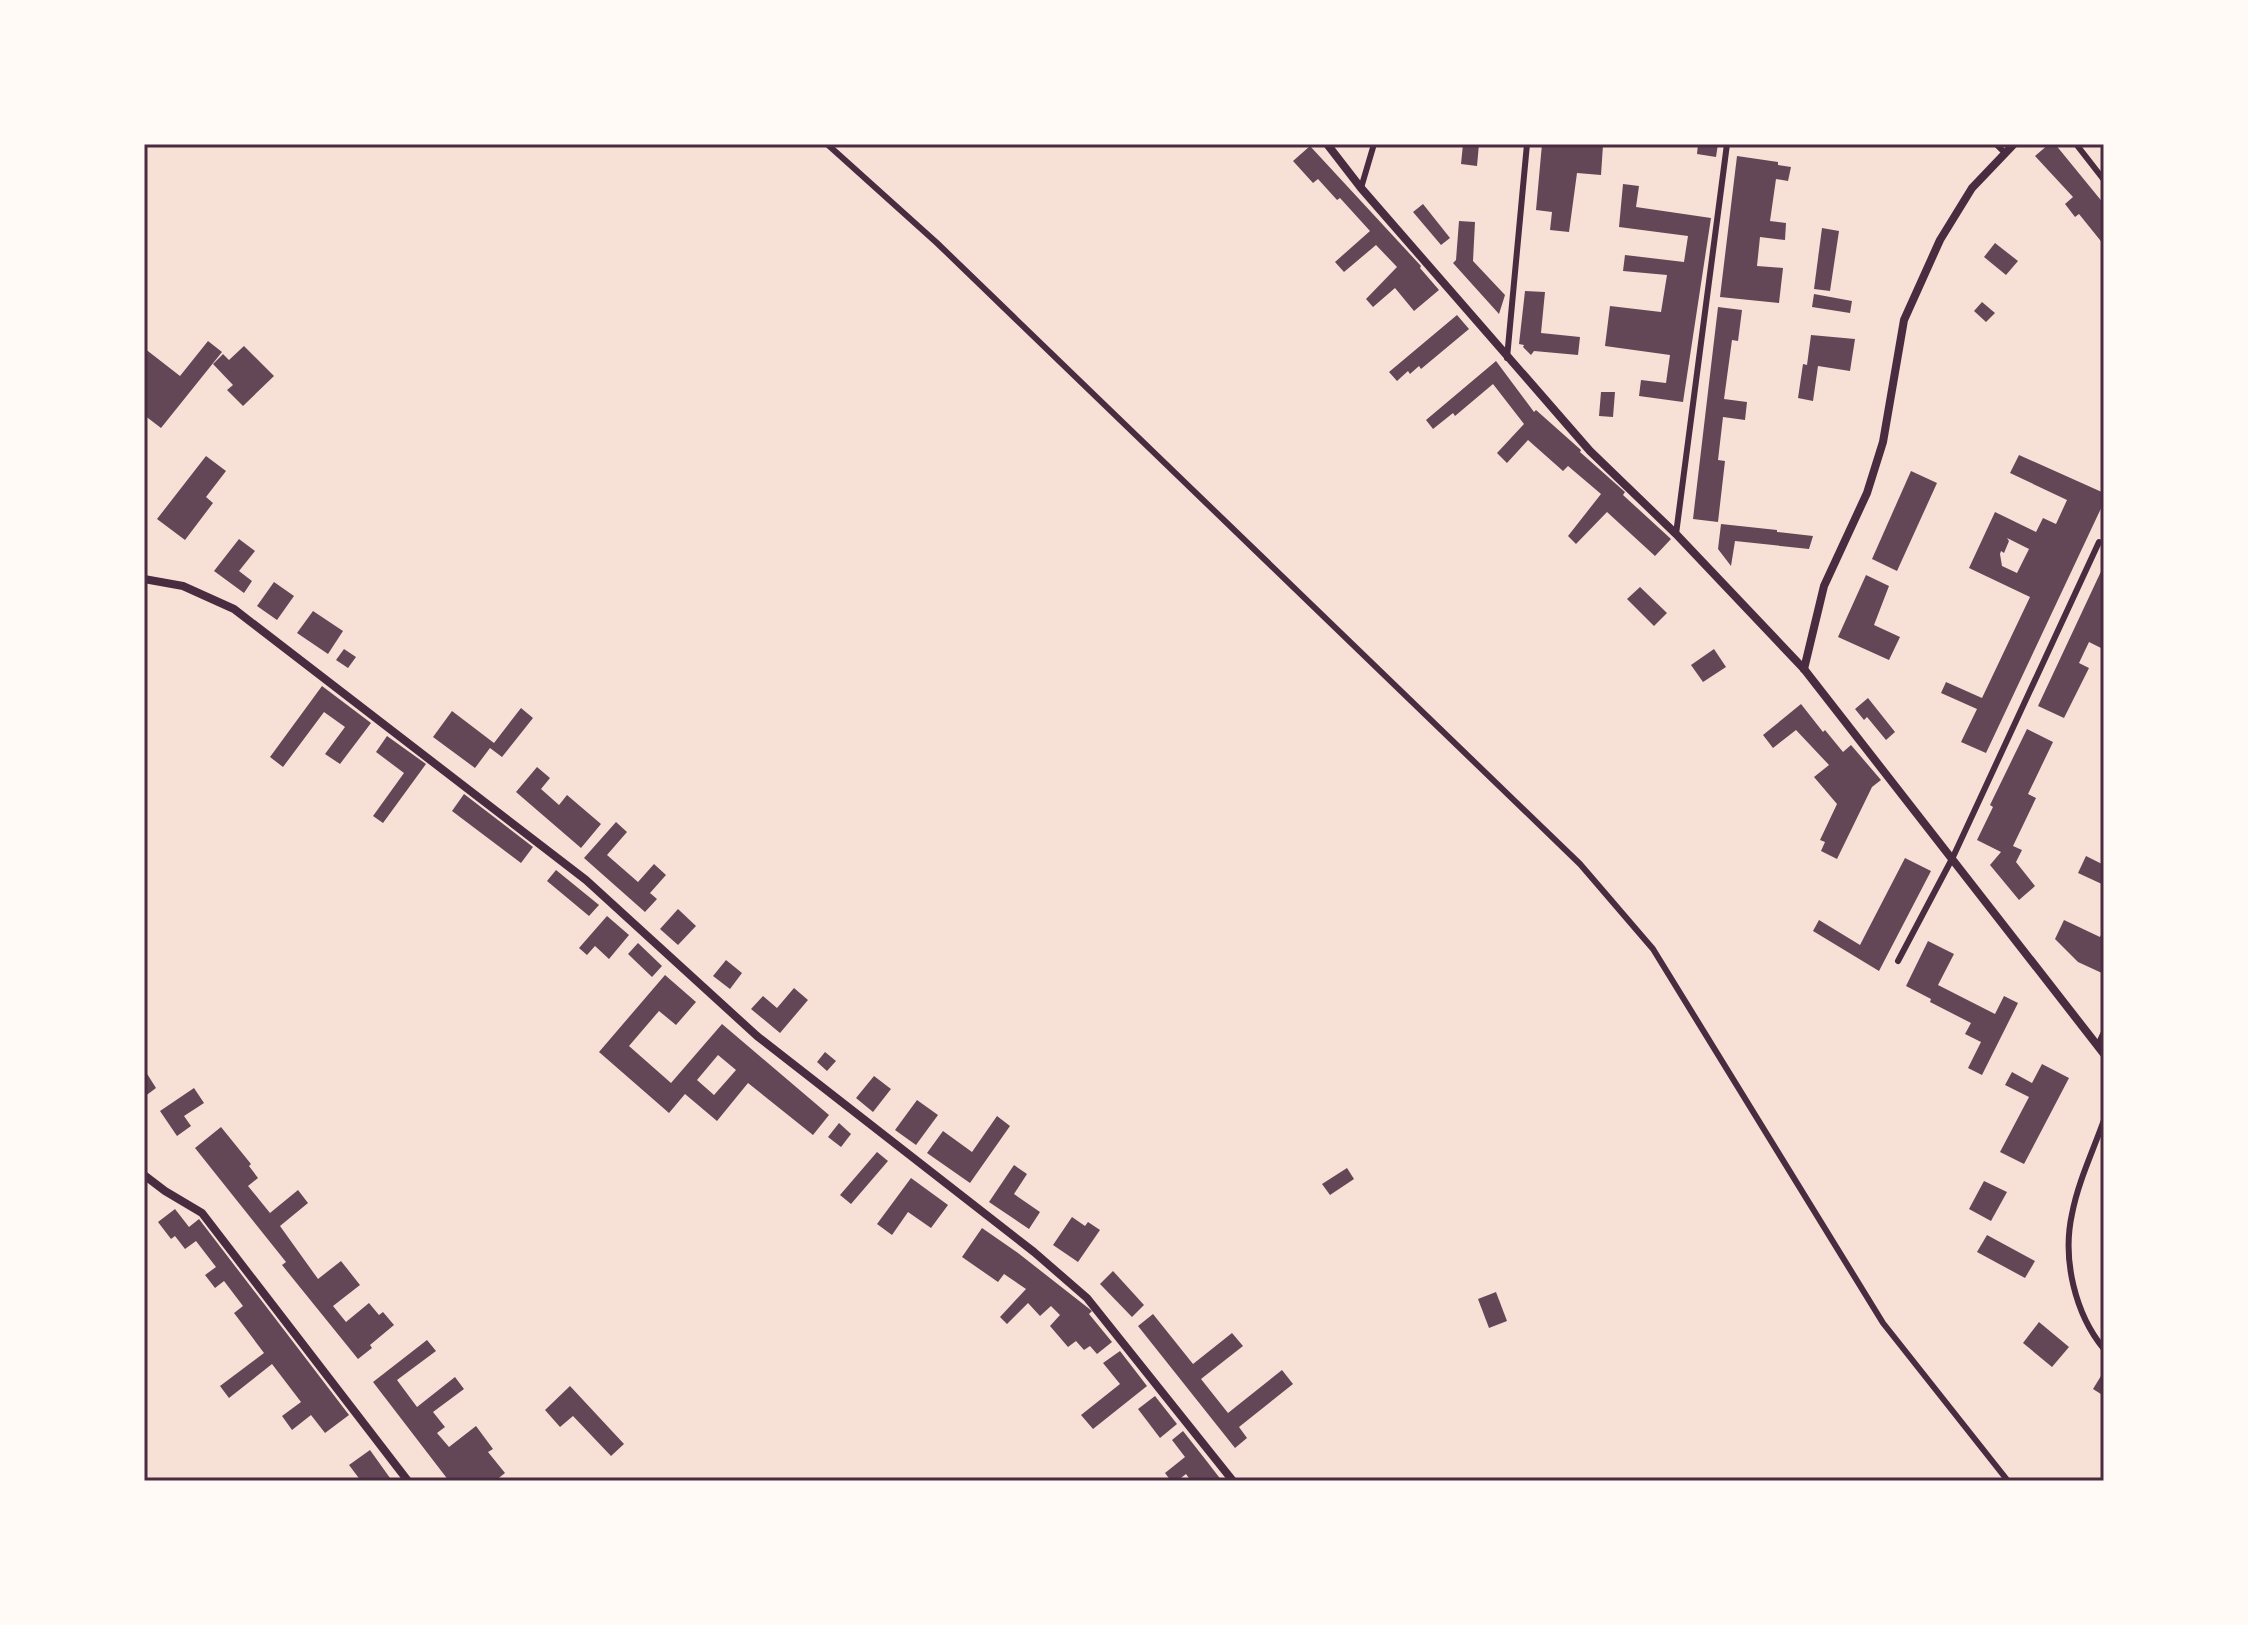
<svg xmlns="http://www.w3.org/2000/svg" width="2248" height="1625" viewBox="0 0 2248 1625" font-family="'Fira Sans Condensed',sans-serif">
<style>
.building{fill:#644757;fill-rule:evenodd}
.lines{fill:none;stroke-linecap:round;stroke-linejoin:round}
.service{stroke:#4a2c40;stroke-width:6}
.minor{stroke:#4a2c40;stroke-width:8}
.neatline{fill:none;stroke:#4a2c40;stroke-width:3}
</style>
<rect width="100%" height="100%" fill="#f7e1d7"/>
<g class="building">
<path d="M 1463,144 L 1479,144 L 1477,166 L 1461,164 Z"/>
<path d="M 1542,144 L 1603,145 L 1601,175 L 1577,173 L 1569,232 L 1550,230 L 1552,212 L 1536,210 Z"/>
<path d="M 1698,144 L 1718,144 L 1716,157 L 1697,154 Z"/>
<path d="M 2049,144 L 2055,144 L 2104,204 L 2104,245 L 2079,214 L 2075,217 L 2065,204 L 2073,197 L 2035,156 Z"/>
<path d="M 1310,146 L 1421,266 L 1420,268 L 1439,290 L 1414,311 L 1395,288 L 1373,307 L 1366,299 L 1397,267 L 1376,245 L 1344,272 L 1335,262 L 1370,231 L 1340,198 L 1337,200 L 1318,179 L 1313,183 L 1293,161 Z"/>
<path d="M 1737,156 L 1778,162 L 1778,165 L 1791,167 L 1788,181 L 1776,179 L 1770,221 L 1786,223 L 1785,240 L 1760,237 L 1757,266 L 1783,268 L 1779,303 L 1720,297 Z"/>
<path d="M 1623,184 L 1639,186 L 1636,207 L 1711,218 L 1683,402 L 1639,396 L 1641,380 L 1666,383 L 1670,355 L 1605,346 L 1610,306 L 1661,312 L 1667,275 L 1623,271 L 1625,255 L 1684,262 L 1688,236 L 1619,227 Z"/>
<path d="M 1423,204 L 1450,238 L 1441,245 L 1413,212 Z"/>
<path d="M 1459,221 L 1475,222 L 1473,261 L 1505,295 L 1499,314 L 1453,263 L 1456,260 Z"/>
<path d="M 1822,228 L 1839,231 L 1830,291 L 1814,289 Z"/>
<path d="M 1995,243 L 2018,261 L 2006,275 L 1984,257 Z"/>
<path d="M 1525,291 L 1545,292 L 1541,333 L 1580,337 L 1578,355 L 1534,351 L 1531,355 L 1523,347 L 1524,345 L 1519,344 Z"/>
<path d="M 1814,294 L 1852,301 L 1850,313 L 1812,307 Z"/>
<path d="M 1982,302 L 1995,313 L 1986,322 L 1974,311 Z"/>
<path d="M 1718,307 L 1742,310 L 1738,341 L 1732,340 L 1724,399 L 1747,402 L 1745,420 L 1723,417 L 1718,460 L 1725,461 L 1718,522 L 1693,519 Z"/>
<path d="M 1457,315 L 1469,329 L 1421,369 L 1419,366 L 1410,374 L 1408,371 L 1397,381 L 1389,372 Z"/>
<path d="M 1811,335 L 1855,339 L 1850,371 L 1818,366 L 1813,401 L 1798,398 L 1803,364 L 1807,365 Z"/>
<path d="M 208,341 L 222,352 L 161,428 L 144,415 L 144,348 L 180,376 Z"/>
<path d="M 244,346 L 274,376 L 243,406 L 227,390 L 233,385 L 213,364 L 223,354 L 229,360 Z"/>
<path d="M 1496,361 L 1534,412 L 1536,410 L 1581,450 L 1580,452 L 1625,492 L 1623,495 L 1671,539 L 1655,556 L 1607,512 L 1576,544 L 1568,536 L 1601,494 L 1568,466 L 1563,471 L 1528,440 L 1507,463 L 1497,453 L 1524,424 L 1493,384 L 1455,416 L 1453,413 L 1433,429 L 1426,420 Z"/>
<path d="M 1601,392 L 1615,392 L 1613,417 L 1599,416 Z"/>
<path d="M 2019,455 L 2104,493 L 2104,502 L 1986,753 L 1961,742 L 1977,709 L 1941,693 L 1946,682 L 1982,698 L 2030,597 L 1969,568 L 1995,512 L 2036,532 L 2043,518 L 2056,524 L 2067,500 L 2010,473 ZM 2007,538 L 2029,549 L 2017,573 L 2002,566 L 2000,554 L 2001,551 L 2004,553 L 2009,541 Z"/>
<path d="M 206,456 L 226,471 L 206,497 L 213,503 L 185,540 L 157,519 Z"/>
<path d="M 1911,471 L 1937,483 L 1897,571 L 1872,559 Z"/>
<path d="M 1721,524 L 1777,530 L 1777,532 L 1813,536 L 1809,549 L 1735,541 L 1731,566 L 1718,549 Z"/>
<path d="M 239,539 L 255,551 L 239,571 L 252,581 L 244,593 L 214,571 Z"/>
<path d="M 2104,565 L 2104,642 L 2101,648 L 2089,642 L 2079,663 L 2089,668 L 2064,718 L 2038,706 Z"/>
<path d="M 1866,575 L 1889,586 L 1874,625 L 1900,637 L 1889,660 L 1838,637 Z"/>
<path d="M 274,582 L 294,596 L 277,620 L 257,606 Z"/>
<path d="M 1640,587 L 1667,613 L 1654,626 L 1627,599 Z"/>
<path d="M 313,611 L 343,631 L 328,654 L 297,633 Z"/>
<path d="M 344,649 L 356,657 L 348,668 L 336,660 Z"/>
<path d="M 1714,649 L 1726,667 L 1703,682 L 1691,665 Z"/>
<path d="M 322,686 L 371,723 L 340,764 L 325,754 L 345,727 L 324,712 L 283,767 L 270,757 Z"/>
<path d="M 1868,698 L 1895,732 L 1886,740 L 1867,717 L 1864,720 L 1855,709 Z"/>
<path d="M 1801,704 L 1823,732 L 1825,730 L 1843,752 L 1851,745 L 1881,780 L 1872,787 L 1837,859 L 1821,851 L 1825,842 L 1820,840 L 1837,804 L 1814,777 L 1829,765 L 1796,730 L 1773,748 L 1763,735 Z"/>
<path d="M 521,708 L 533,718 L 502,757 L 490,748 L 475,768 L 433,737 L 452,711 L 494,743 Z"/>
<path d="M 2027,729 L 2053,742 L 2028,794 L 2036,798 L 2013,846 L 2022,850 L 2016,862 L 2035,886 L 2019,900 L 1990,865 L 2001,852 L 1977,840 L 1993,807 L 1990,805 Z"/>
<path d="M 387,736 L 426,764 L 383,823 L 373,816 L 404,773 L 376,752 Z"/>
<path d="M 537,767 L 550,778 L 541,789 L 559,805 L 567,795 L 601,824 L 581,848 L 516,792 Z"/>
<path d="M 464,794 L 533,847 L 521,863 L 452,811 Z"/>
<path d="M 616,822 L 627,832 L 607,855 L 638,882 L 654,864 L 666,875 L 650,893 L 657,899 L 645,912 L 584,858 Z"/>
<path d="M 2086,856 L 2104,865 L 2104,885 L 2078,873 Z"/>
<path d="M 1905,858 L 1931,871 L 1879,971 L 1813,931 L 1819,920 L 1860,945 Z"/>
<path d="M 556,870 L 599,905 L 589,916 L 547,881 Z"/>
<path d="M 678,909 L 696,926 L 678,945 L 660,929 Z"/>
<path d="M 607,916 L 629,935 L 609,959 L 595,946 L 587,955 L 579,948 Z"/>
<path d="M 2064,920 L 2100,937 L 2104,929 L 2104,974 L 2078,962 L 2055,939 Z"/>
<path d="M 1928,941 L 1954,954 L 1938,985 L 1995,1014 L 2004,996 L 2018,1003 L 1982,1075 L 1968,1068 L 1981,1042 L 1965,1034 L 1971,1023 L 1930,1002 L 1931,999 L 1906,986 Z"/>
<path d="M 638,943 L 662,966 L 652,977 L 628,954 Z"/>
<path d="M 726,960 L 742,973 L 730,989 L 713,976 Z"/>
<path d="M 665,975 L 696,1002 L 676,1025 L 659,1011 L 629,1046 L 671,1083 L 722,1024 L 829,1115 L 813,1135 L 748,1083 L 717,1121 L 685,1094 L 669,1113 L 599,1052 ZM 718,1055 L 736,1070 L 714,1095 L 697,1080 Z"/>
<path d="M 794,988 L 808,1000 L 780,1033 L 751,1009 L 763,996 L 777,1008 Z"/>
<path d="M 825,1052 L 836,1061 L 827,1071 L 817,1062 Z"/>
<path d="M 2042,1064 L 2069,1078 L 2024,1164 L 2000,1152 L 2029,1097 L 2005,1085 L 2012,1072 L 2032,1083 Z"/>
<path d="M 144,1069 L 156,1088 L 144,1097 Z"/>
<path d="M 874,1076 L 891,1089 L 873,1112 L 856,1098 Z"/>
<path d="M 194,1088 L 204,1103 L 184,1116 L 191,1126 L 177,1136 L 160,1111 Z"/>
<path d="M 917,1100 L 938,1115 L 916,1145 L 895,1130 Z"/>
<path d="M 997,1116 L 1010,1126 L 970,1183 L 927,1153 L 943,1131 L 972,1152 Z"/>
<path d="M 839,1123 L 851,1134 L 841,1147 L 828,1137 Z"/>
<path d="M 221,1127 L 251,1164 L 249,1166 L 258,1178 L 248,1186 L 270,1213 L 298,1190 L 308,1203 L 280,1226 L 318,1279 L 341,1261 L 360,1285 L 333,1306 L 346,1322 L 369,1303 L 379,1315 L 383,1312 L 394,1325 L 370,1345 L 372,1348 L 358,1359 L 282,1265 L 286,1262 L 195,1148 Z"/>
<path d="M 877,1152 L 888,1161 L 851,1204 L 840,1195 Z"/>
<path d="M 1014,1165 L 1027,1174 L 1014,1194 L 1040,1212 L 1029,1229 L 989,1202 Z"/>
<path d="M 1347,1168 L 1354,1179 L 1330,1195 L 1322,1184 Z"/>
<path d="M 911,1178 L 948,1205 L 931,1228 L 908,1212 L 892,1235 L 877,1224 Z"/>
<path d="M 1984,1181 L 2007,1192 L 1991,1221 L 1969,1209 Z"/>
<path d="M 175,1209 L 189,1227 L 199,1219 L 349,1415 L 325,1433 L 311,1415 L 292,1430 L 282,1416 L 301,1402 L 272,1364 L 229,1398 L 220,1386 L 264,1353 L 234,1313 L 243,1306 L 224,1281 L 215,1288 L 205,1275 L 216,1267 L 196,1241 L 185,1249 L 175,1236 L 171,1239 L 158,1222 Z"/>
<path d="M 1072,1217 L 1085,1226 L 1088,1222 L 1100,1230 L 1078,1262 L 1053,1245 Z"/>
<path d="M 982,1228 L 1018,1253 L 1092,1311 L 1089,1314 L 1112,1342 L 1097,1354 L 1090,1346 L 1084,1350 L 1076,1341 L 1068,1347 L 1050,1326 L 1060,1315 L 1051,1306 L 1040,1316 L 1028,1303 L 1007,1324 L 1000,1317 L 1026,1289 L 1004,1274 L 998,1282 L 962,1257 Z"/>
<path d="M 1987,1235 L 2035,1261 L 2025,1278 L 1977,1252 Z"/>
<path d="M 1113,1271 L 1144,1305 L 1132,1317 L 1100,1284 Z"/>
<path d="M 1496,1292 L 1507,1321 L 1489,1328 L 1478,1299 Z"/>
<path d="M 1153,1314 L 1193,1364 L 1232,1333 L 1243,1346 L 1201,1379 L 1228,1413 L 1282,1370 L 1293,1384 L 1239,1427 L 1247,1438 L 1235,1448 L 1138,1326 Z"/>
<path d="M 2039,1322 L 2069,1347 L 2052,1367 L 2023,1343 Z"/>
<path d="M 427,1340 L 436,1351 L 397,1380 L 417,1407 L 455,1377 L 464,1389 L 433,1412 L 445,1427 L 437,1433 L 449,1447 L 476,1426 L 493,1449 L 488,1452 L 505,1473 L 495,1481 L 449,1481 L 373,1382 Z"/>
<path d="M 1120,1351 L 1147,1386 L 1093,1429 L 1081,1415 L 1120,1384 L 1103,1363 Z"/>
<path d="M 2104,1371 L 2104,1396 L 2093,1389 Z"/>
<path d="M 570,1386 L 624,1444 L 611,1456 L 573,1416 L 560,1427 L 545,1410 Z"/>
<path d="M 1155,1396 L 1177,1424 L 1160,1438 L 1138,1409 Z"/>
<path d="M 1183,1431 L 1205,1459 L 1222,1481 L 1191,1481 L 1186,1474 L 1177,1481 L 1171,1481 L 1165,1473 L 1185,1457 L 1172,1440 Z"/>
<path d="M 370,1450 L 390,1478 L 386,1481 L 361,1481 L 349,1465 Z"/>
</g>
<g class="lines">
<g class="service">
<path d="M 827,144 L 937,243 L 1580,864 L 1653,949 L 1883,1323 L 2008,1481"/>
<path d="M 1996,144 L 2005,153"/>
<path d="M 2076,144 L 2104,180"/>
<path d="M 1361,188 L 1374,144"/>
<path d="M 1507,358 L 1527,144"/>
<path d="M 1676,534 L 1727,144"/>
<path d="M 1898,961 L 1953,857 L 2099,542"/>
<path d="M 2098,1045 L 2104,1032"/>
<path d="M 2104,1120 C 2093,1151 2078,1182 2072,1214 C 2062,1259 2075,1314 2104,1349"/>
</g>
<g class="minor">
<path d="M 1327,144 L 1361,188 L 1590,451 L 1676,534 L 1804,669 L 2104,1054"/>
<path d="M 144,579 L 183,586 L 234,609 L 586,880 L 757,1036 L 1034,1252 L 1087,1298 L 1233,1481"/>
<path d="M 1804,669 L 1824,586 L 1867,493 L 1883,442 L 1904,320 L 1940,240 L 1972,188 L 2014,144"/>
<path d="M 144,1175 L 165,1191 L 202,1213 L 408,1481"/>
</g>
</g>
<rect width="2248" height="1625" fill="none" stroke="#fffaf5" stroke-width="292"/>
<rect x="146" y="146" width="1956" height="1333" class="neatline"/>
</svg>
